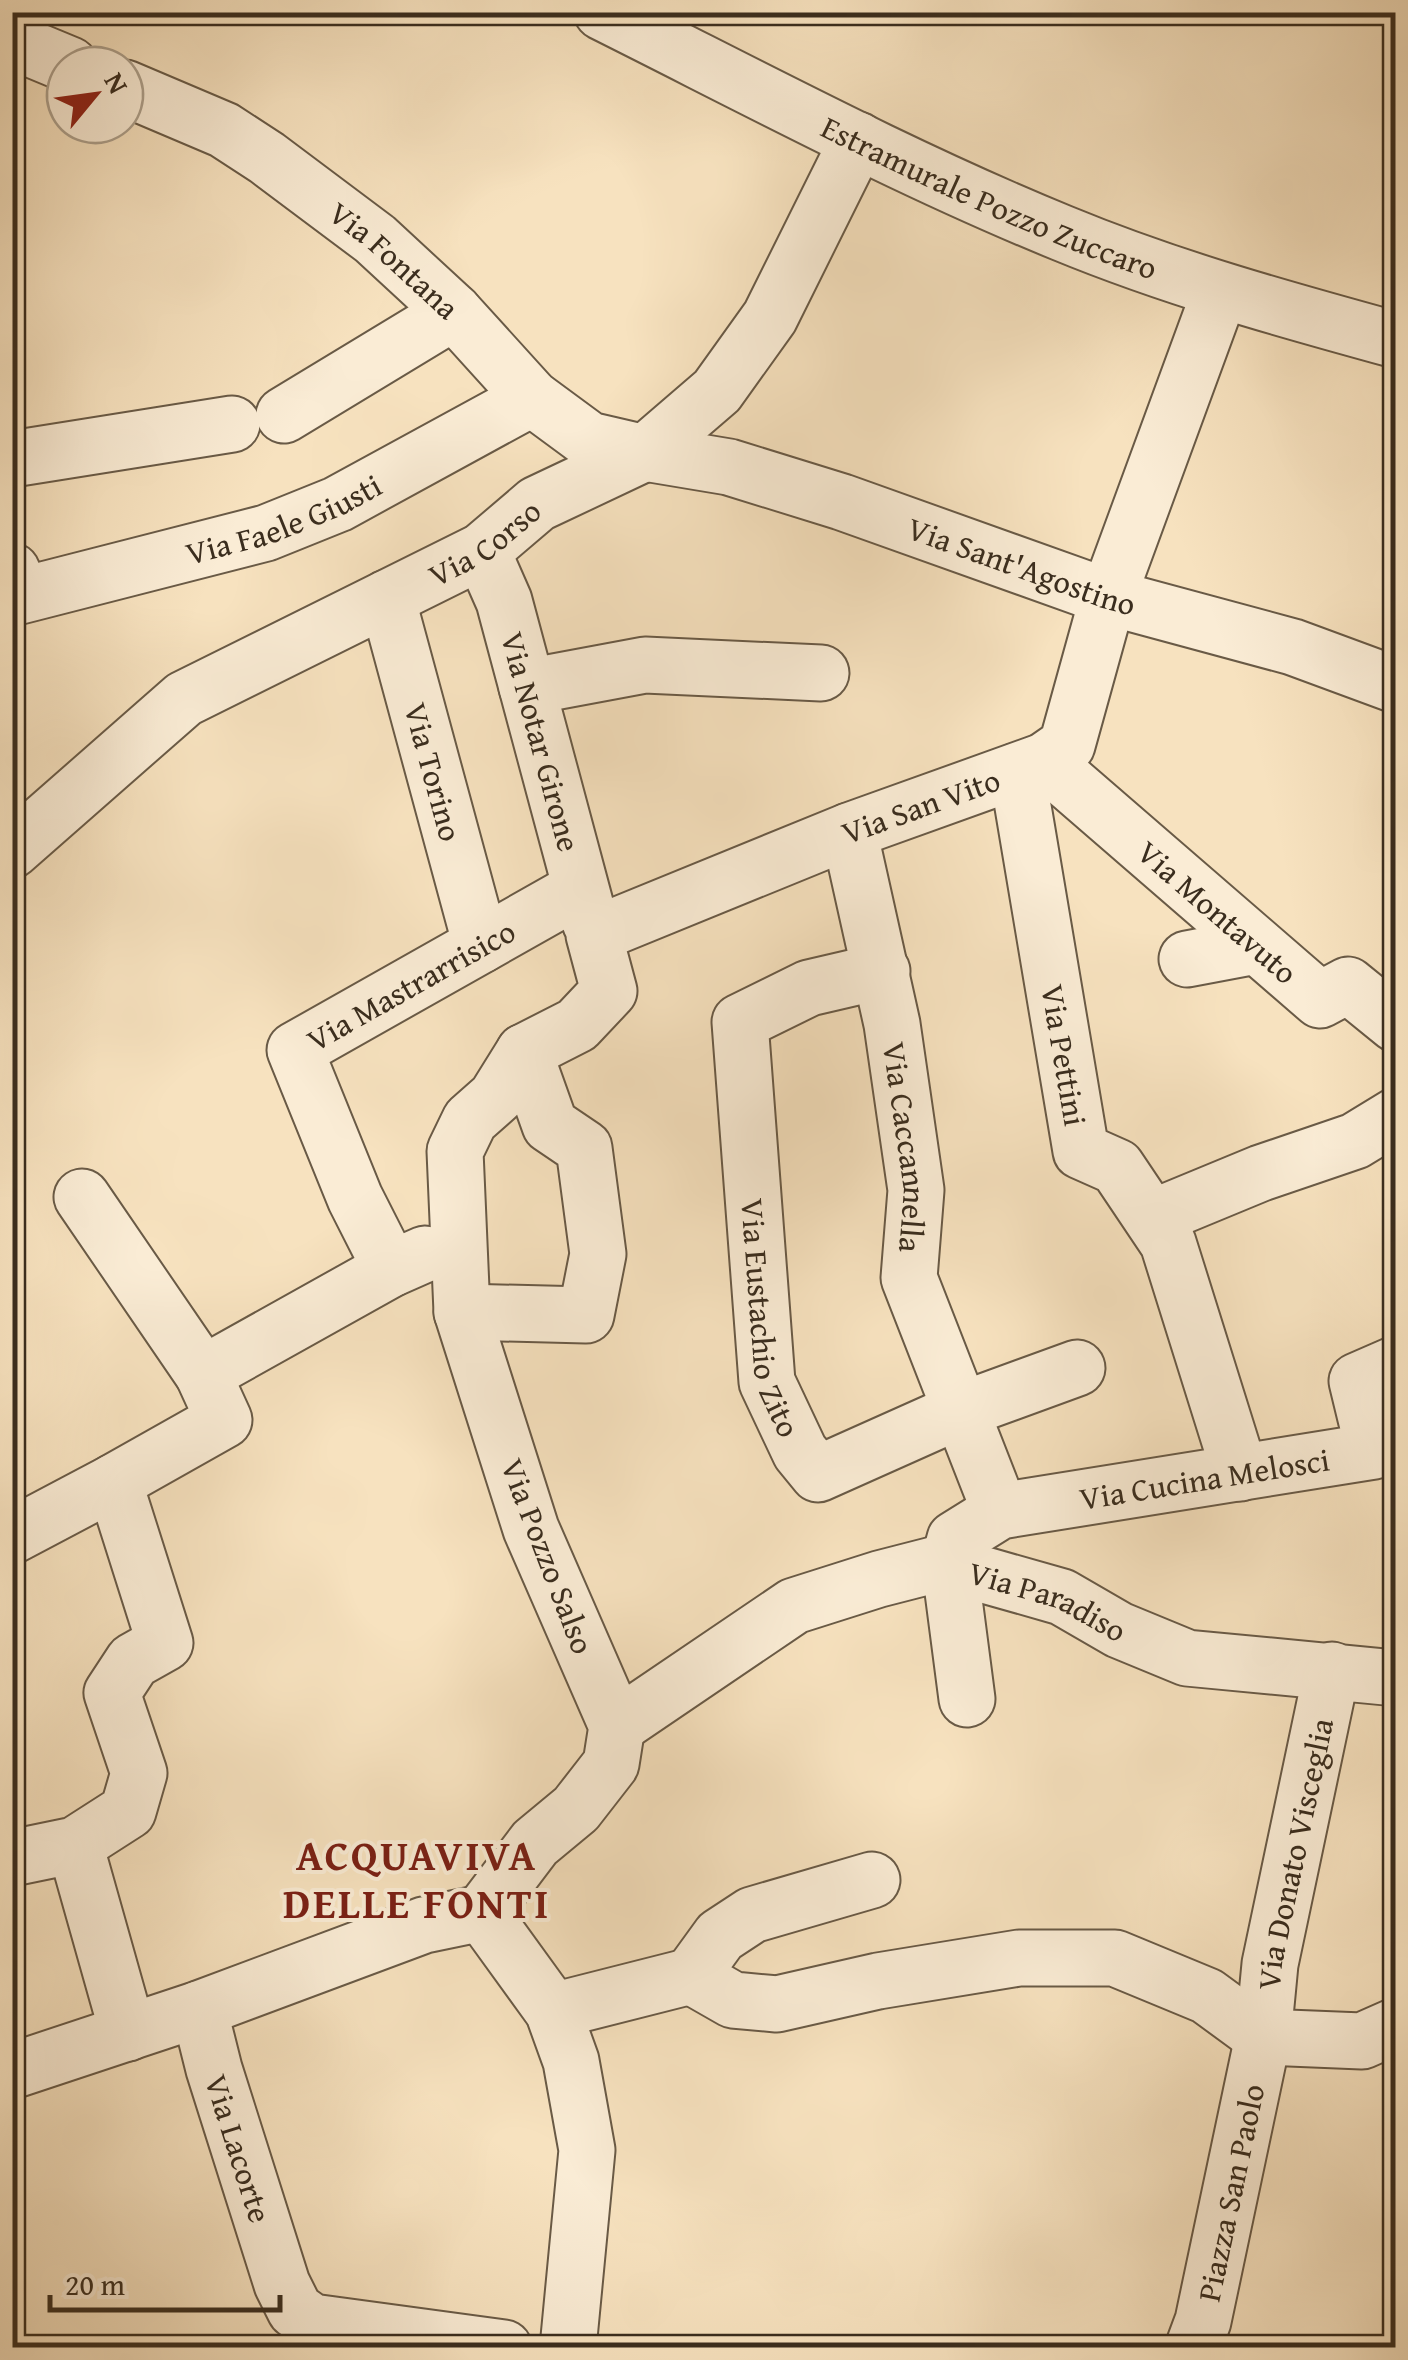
<svg xmlns="http://www.w3.org/2000/svg" width="1408" height="2360" viewBox="0 0 1408 2360" font-family="'Gentium Book Plus',serif">
<style>
.lines{fill:none;stroke-linecap:round;stroke-linejoin:round}
.minor-casing{stroke:#695a46;stroke-width:59}
.minor{stroke:#faecd5;stroke-width:55}
.labels{text-anchor:middle;dominant-baseline:central;stroke-width:8;stroke-linejoin:round;paint-order:stroke}
.street-label{font-size:32px;fill:#3a2d1e;stroke:#faecd5}
.district-label{font-size:42px;font-weight:bold;letter-spacing:2.5px;fill:#7a1f14;stroke:#faecd5}
</style>
<rect width="100%" height="100%" fill="#f7e2bf"/>
<filter id="stains"><feTurbulence type="fractalNoise" baseFrequency=".002" numOctaves="4"/><feColorMatrix values="0 0 0 0 .2 0 0 0 0 .09 0 0 0 0 .02 0 0 0 .5 -.17"/></filter>
<radialGradient id="worn" r=".72"><stop offset=".6" stop-color="#630" stop-opacity="0"/><stop offset="1" stop-color="#630" stop-opacity=".3"/></radialGradient>
<g class="lines">
<g class="minor-casing">
<g id="minor">
<path id="s1" d="M 602,12 C 754,88 905,169 1062,233 C 1171,278 1283,309 1396,340"/>
<path d="M 12,41 L 70,65"/>
<path id="s2" d="M 125,88 L 224,130 L 267,158 L 375,239 L 454,312 L 532,398 L 589,440 L 645,453 L 729,467 L 842,502 L 1108,597 L 1293,647 L 1396,685"/>
<path d="M 284,415 L 454,312"/>
<path d="M 12,459 L 232,424"/>
<path id="s3" d="M 482,551 L 504,601 L 590,922"/>
<path id="s4" d="M 12,571 L 16,597 L 266,533 L 338,504 L 532,398"/>
<path id="s5" d="M 387,598 L 481,945"/>
<path d="M 527,687 L 645,665 L 821,673"/>
<path id="s6" d="M 1044,761 L 1320,1000 L 1348,985 L 1396,1024"/>
<path id="s7" d="M 1017,771 L 1081,1151 L 1117,1167 L 1168,1243 L 1240,1473"/>
<path id="s8" d="M 849,831 L 892,1024 L 916,1190 L 909,1278 L 1000,1511"/>
<path id="s9" d="M 12,850 L 184,699 L 482,551 L 537,504 L 645,453 L 717,391 L 770,317 L 858,140"/>
<path d="M 1187,959 L 1256,946"/>
<path id="s10" d="M 882,971 L 809,988 L 740,1022 L 767,1382 L 800,1452 L 818,1474 L 959,1411 L 1077,1368"/>
<path d="M 1152,1218 L 1261,1173 L 1355,1141 L 1396,1116"/>
<path id="s11" d="M 391,1269 L 355,1198 L 295,1050 L 580,889"/>
<path d="M 462,1312 L 586,1315 L 598,1254 L 584,1148 L 550,1125 L 524,1052"/>
<path d="M 203,1374 L 391,1269 L 425,1254"/>
<path d="M 12,1536 L 114,1482"/>
<path id="s12" d="M 967,1699 L 949,1561 L 955,1539 L 1000,1511 L 1374,1451 L 1357,1381 L 1396,1364"/>
<path id="s13" d="M 617,1726 L 794,1606 L 879,1579 L 949,1561 L 974,1572 L 1062,1597 L 1119,1630 L 1187,1658 L 1396,1678"/>
<path d="M 75,1845 L 128,2033"/>
<path d="M 12,1858 L 75,1845 L 128,1811 L 139,1773 L 112,1693 L 133,1661 L 165,1643 L 114,1482 L 224,1420 L 203,1374 L 82,1197"/>
<path id="s14" d="M 482,1913 L 535,1843 L 576,1809 L 611,1764 L 617,1726 L 531,1529 L 462,1312 L 455,1151 L 470,1120 L 496,1097 L 524,1052 L 577,1025 L 609,991 L 594,935 L 849,831 L 1044,761 L 1067,745 L 1108,597 L 1220,292"/>
<path d="M 482,1913 L 553,2011 L 571,2061 L 587,2150 L 568,2348"/>
<path d="M 691,1976 L 733,2000 L 777,2004 L 878,1981 L 1019,1958 L 1115,1958 L 1207,1996 L 1263,2037"/>
<path d="M 691,1976 L 720,1936 L 752,1915 L 872,1880"/>
<path id="s15" d="M 199,2009 L 214,2069 L 282,2284 L 295,2310 L 312,2322 L 504,2348"/>
<path d="M 553,2011 L 691,1976"/>
<path d="M 1263,2037 L 1362,2041 L 1396,2026"/>
<path d="M 12,2071 L 199,2009 L 424,1925 L 482,1913"/>
<path id="s16" d="M 1193,2348 L 1203,2321 L 1263,2037 L 1270,1964 L 1332,1670"/>
</g>
</g>
<use href="#minor" class="minor"/>
</g>
<g class="labels">
<g class="street-label">
<text stroke="none"><textPath href="#s1" startOffset="430">Estramurale Pozzo Zuccaro</textPath></text>
<text stroke="none"><textPath href="#s2" startOffset="322">Via Fontana</textPath></text>
<text stroke="none"><textPath href="#s4" startOffset="305">Via Faele Giusti</textPath></text>
<text stroke="none"><textPath href="#s9" startOffset="568">Via Corso</textPath></text>
<text stroke="none"><textPath href="#s2" startOffset="1040">Via Sant'Agostino</textPath></text>
<text stroke="none"><textPath href="#s3" startOffset="200">Via Notar Girone</textPath></text>
<text stroke="none"><textPath href="#s5" startOffset="180">Via Torino</textPath></text>
<text stroke="none"><textPath href="#s14" startOffset="1478">Via San Vito</textPath></text>
<text stroke="none"><textPath href="#s6" startOffset="230">Via Montavuto</textPath></text>
<text stroke="none"><textPath href="#s11" startOffset="372">Via Mastrarrisico</textPath></text>
<text stroke="none"><textPath href="#s7" startOffset="288">Via Pettini</textPath></text>
<text stroke="none"><textPath href="#s8" startOffset="322">Via Caccannella</textPath></text>
<text stroke="none"><textPath href="#s10" startOffset="450">Via Eustachio Zito</textPath></text>
<text stroke="none"><textPath href="#s12" startOffset="422">Via Cucina Melosci</textPath></text>
<text transform="translate(548 1556) rotate(69)">Via Pozzo Salso</text>
<text stroke="none"><textPath href="#s13" startOffset="482">Via Paradiso</textPath></text>
<text stroke="none"><textPath href="#s16" startOffset="505">Via Donato Visceglia</textPath></text>
<text stroke="none"><textPath href="#s15" startOffset="145">Via Lacorte</textPath></text>
<text stroke="none"><textPath href="#s16" startOffset="160">Piazza San Paolo</textPath></text>
</g>
<g class="district-label">
<text x="417" y="1854">ACQUAVIVA<tspan x="417" dy="48">DELLE FONTI</tspan></text>
</g>
</g>
<rect width="1408" height="2360" fill="none" stroke="#f7e2bf" stroke-width="50"/>
<rect x="15" y="15" width="1378" height="2330" fill="none" stroke="#3a2d1e" stroke-width="5"/>
<rect x="25" y="25" width="1358" height="2310" fill="none" stroke="#3a2d1e" stroke-width="2.5"/>
<g transform="translate(95 95) rotate(61)"><circle r="48" fill="#faecd5" stroke="#ada08c" stroke-width="2.5"/>
<path d="M0-8L18 38L0 25L-18 38Z" fill="#8f2418"/>
<text y="-15" font-size="28" font-weight="bold" text-anchor="middle" fill="#3a2d1e">N</text>
</g>
<path d="M50 2295v15h230v-15" fill="none" stroke="#3a2d1e" stroke-width="5"/>
<text x="65" y="2295" font-size="30" fill="#3a2d1e" stroke="#faecd5" stroke-width="8" paint-order="stroke">20 m</text>
<rect width="100%" height="100%" filter="url(#stains)"/>
<rect width="100%" height="100%" fill="url(#worn)"/>
</svg>
